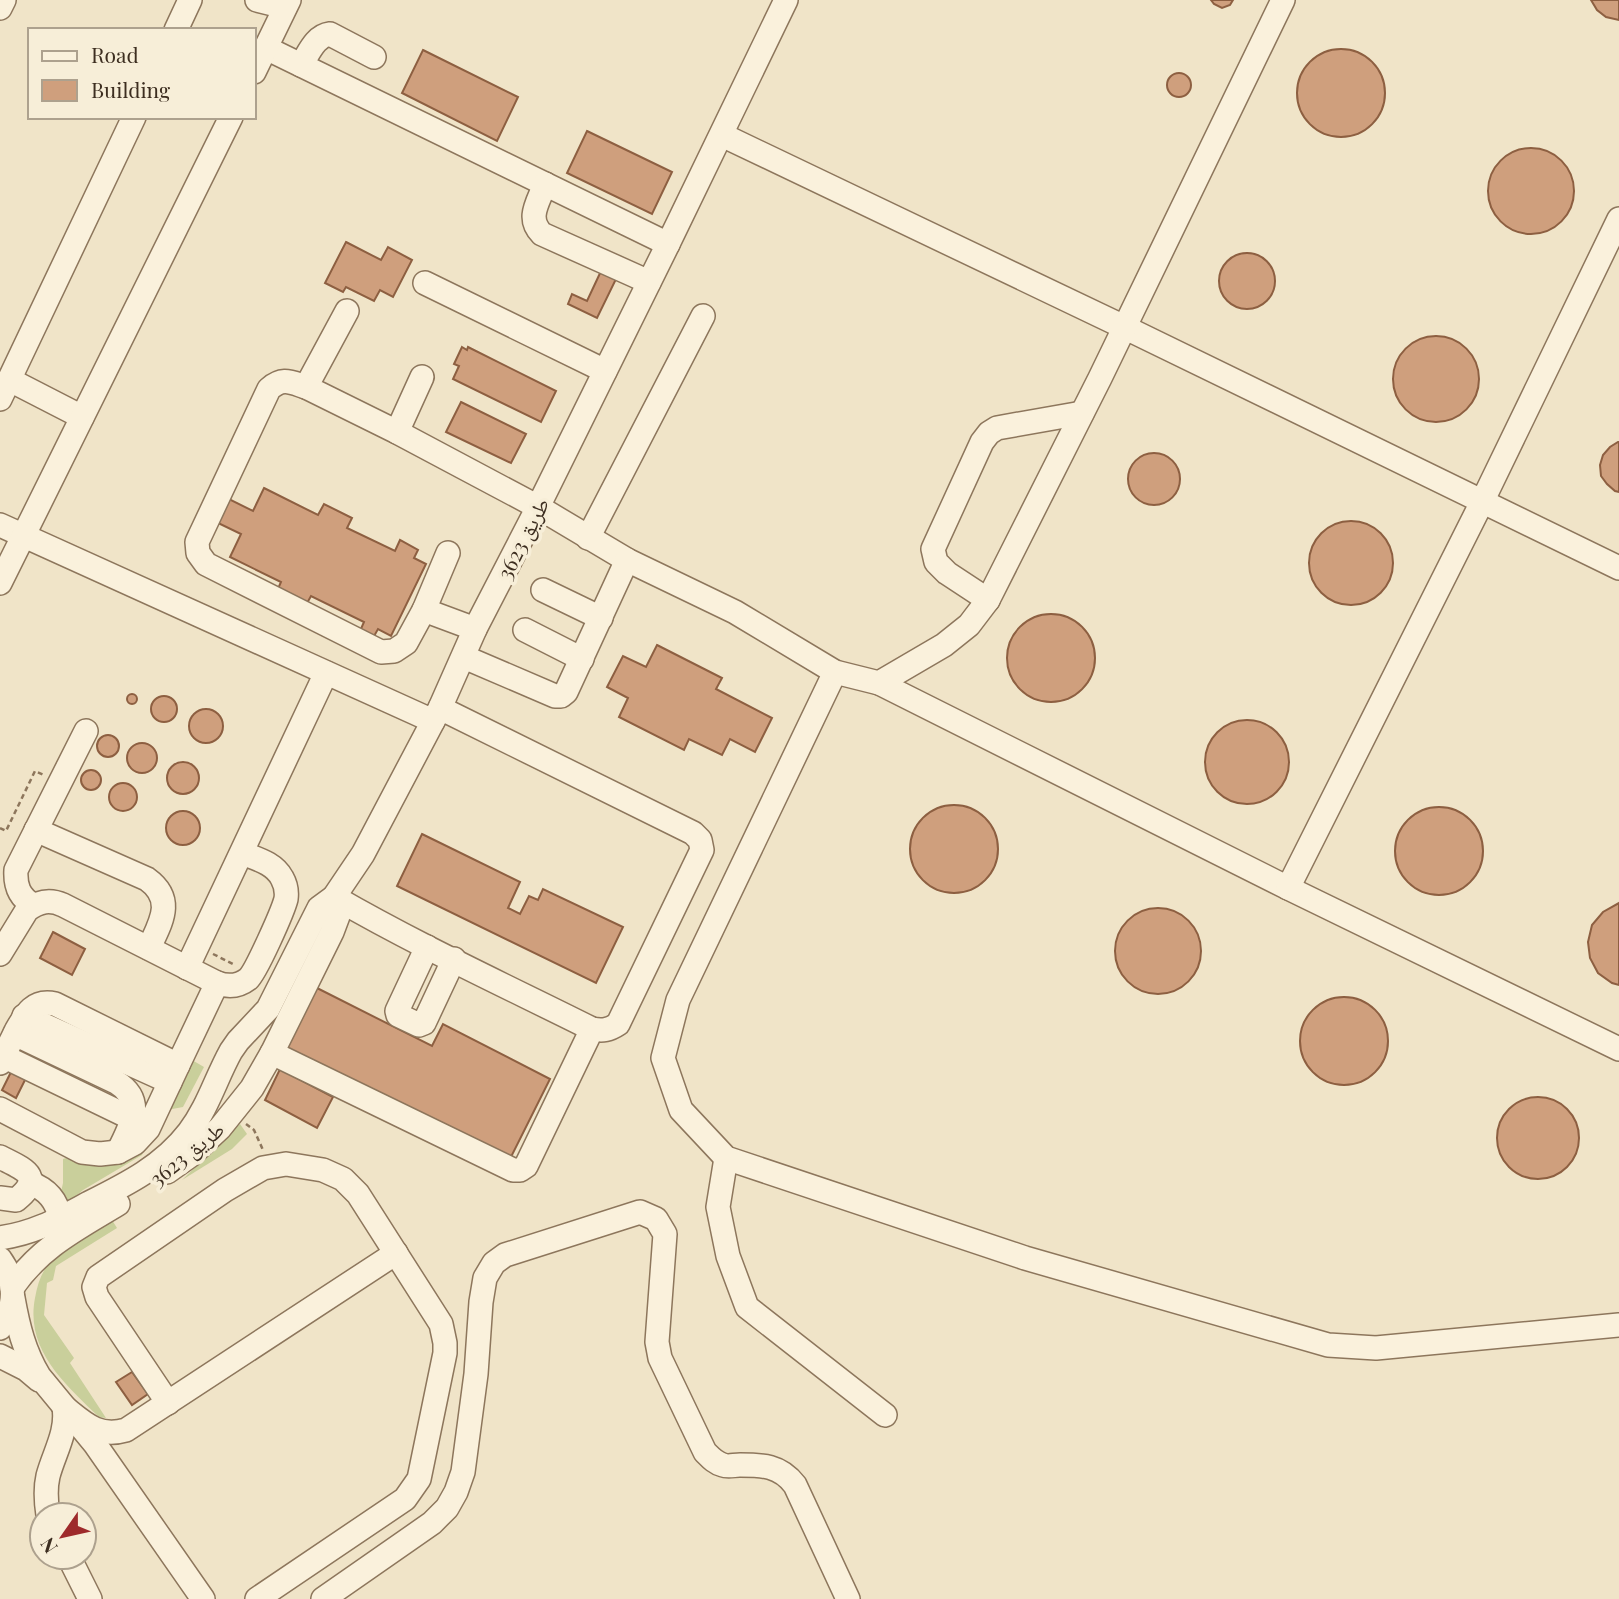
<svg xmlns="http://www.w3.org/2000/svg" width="1619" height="1599" viewBox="0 0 1619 1599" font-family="'Playfair Display','Noto Naskh Arabic',serif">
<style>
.green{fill:#c9cf9b}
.building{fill:#cf9f7d;stroke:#8d5f41;stroke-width:2}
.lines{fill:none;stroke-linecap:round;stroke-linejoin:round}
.minor-casing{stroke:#8d765c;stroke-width:26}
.path{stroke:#8d765c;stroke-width:2.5;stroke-dasharray:5 3.5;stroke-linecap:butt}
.minor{stroke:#faf1dc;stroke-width:23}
.labels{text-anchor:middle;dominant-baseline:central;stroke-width:7;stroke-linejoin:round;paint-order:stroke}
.street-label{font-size:21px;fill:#3d2e20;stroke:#f7eed8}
</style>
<rect width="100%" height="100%" fill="#f0e4c8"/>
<g class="green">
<path d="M 192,1060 L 204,1067 L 183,1107 L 167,1110 Z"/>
<path d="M 240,1124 L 247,1134 L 232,1149 L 182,1180 Z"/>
<path d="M 140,1151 L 143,1152 L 142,1155 L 83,1190 L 69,1202 L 62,1197 L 61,1192 L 63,1183 L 63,1159 L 66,1158 C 98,1169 112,1170 140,1151 Z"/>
<path d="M 112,1220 L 117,1228 L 56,1266 L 53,1280 L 47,1283 L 44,1315 L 74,1358 L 70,1363 L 106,1418 L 99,1417 C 65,1384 25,1350 35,1298 C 38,1281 43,1267 57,1255 C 71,1241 95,1230 112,1220 Z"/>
</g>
<g class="building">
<path d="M 1211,0 L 1233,0 L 1230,5 L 1222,8 L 1214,4 Z"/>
<path d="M 1591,0 L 1619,0 L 1619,20 L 1606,17 L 1597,10 Z"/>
<circle cx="1341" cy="93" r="44"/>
<path d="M 423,50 L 518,97 L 497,141 L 402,93 Z"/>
<circle cx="1179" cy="85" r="12"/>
<path d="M 587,131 L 672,172 L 652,214 L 567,173 Z"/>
<circle cx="1531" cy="191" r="43"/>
<path d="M 346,242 L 381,260 L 388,247 L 412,260 L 393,297 L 380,290 L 374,301 L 346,287 L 343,292 L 325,283 Z"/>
<circle cx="1247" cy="281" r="28"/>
<path d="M 602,269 L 617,277 L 597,318 L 568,304 L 572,294 L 587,301 Z"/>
<circle cx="1436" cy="379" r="43"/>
<path d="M 462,347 L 467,350 L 468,347 L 556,391 L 541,422 L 453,379 L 459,366 L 454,364 Z"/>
<path d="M 461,402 L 526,434 L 511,463 L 446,432 Z"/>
<path d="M 1618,442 L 1619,442 L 1619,492 L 1615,491 L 1607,484 L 1601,476 L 1600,465 L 1603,455 L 1610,447 Z"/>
<circle cx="1154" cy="479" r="26"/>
<path d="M 264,488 L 318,515 L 324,504 L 352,518 L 347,528 L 395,551 L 400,540 L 418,550 L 414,558 L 426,564 L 391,636 L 378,629 L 373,638 L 360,631 L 364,622 L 311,596 L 306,605 L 277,591 L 281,582 L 230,557 L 241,534 L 216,522 L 227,498 L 253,511 Z"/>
<circle cx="1351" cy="563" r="42"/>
<circle cx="1051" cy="658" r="44"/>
<path d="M 657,645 L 722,678 L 716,689 L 772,718 L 755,752 L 730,739 L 722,755 L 689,739 L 684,750 L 619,717 L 628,698 L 607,687 L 623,656 L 646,667 Z"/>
<circle cx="132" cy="699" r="5"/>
<circle cx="164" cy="709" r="13"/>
<circle cx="206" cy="726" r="17"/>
<circle cx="1247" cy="762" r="42"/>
<circle cx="108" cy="746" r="11"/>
<circle cx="142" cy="758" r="15"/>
<circle cx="183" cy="778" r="16"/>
<circle cx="91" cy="780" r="10"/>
<circle cx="123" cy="797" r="14"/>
<circle cx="954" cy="849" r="44"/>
<circle cx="1439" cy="851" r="44"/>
<circle cx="183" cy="828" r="17"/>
<path d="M 422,834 L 520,882 L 508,908 L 520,914 L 529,896 L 538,900 L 543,889 L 623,927 L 596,983 L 397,886 Z"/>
<path d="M 1619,903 L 1619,985 L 1612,983 L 1598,973 L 1590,958 L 1588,942 L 1592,925 L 1603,912 Z"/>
<circle cx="1158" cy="951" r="43"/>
<path d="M 53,932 L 85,949 L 72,975 L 40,958 Z"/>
<path d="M 313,986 L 432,1046 L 443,1024 L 550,1079 L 509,1161 L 283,1046 Z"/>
<circle cx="1344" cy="1041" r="44"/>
<path d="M 13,1068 L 27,1076 L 16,1098 L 2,1090 Z"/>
<path d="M 280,1069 L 333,1097 L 317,1128 L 265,1100 Z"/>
<circle cx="1538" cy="1138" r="41"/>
<path d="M 132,1372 L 148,1394 L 132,1405 L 116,1382 Z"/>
</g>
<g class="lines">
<g class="minor-casing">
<g id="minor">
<path d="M 257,0 L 285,7"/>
<path d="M 0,8 L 4,0"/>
<path d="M 176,30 L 190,0"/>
<path d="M 266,48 L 668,244"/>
<path d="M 301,65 C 309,53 315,36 330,34 L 374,57"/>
<path d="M 254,72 L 289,0"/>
<path d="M 722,135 L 1124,327 L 1619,568"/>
<path d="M 545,184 C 538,203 526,218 542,234 L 649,282"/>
<path d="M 425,283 L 605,371"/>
<path d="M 347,311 L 306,387 L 397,432 L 538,507 L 627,560 L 735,612 L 835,672 L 879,683 L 944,645 L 969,625 L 988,600 L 1100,378 L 1283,0"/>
<path d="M 10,380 L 82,417"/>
<path d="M 306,387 C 290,382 283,377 269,389 L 197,542 L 198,553 L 206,564 L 381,652 L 394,651 L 406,643 L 424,610 L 448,553"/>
<path d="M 0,399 L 134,117"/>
<path d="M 397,432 L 422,377"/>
<path d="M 0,525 L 433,721"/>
<path d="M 588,538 L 703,316"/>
<path d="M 0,583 L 231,117"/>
<path d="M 543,590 L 601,618"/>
<path d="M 988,600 L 947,573 L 936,562 L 933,549 L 982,442 L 989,433 L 997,428 L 1082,413"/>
<path d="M 424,610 L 475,629"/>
<path d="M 525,630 L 582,659"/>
<path d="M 464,657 L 555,696 L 561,696 L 566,692 L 627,560"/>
<path d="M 835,672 L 678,1000 L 663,1058 L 681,1110 L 726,1158 L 1025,1258 L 1328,1345 L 1376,1348 L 1619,1325"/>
<path d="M 879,683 L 1288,888 L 1619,1049"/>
<path d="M 36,830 L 147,879 C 176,900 160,923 149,948"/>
<path d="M 1288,888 L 1482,502 L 1619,219"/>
<path d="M 334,897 C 417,945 506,986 592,1029 C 603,1031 609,1030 618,1024 L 702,850 L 700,840 L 693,833 L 440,708"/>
<path d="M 33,905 C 19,897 15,886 16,870 L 86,731"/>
<path d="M 427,947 L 397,1011 L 398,1015 L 419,1025 L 424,1023 L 454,959"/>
<path d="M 0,954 L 27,910 C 39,901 50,899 63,905 L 217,983 C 228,987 239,986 248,979 C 256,972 283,911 286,899 C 287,892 286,885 282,878 C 274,863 257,859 242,853"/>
<path d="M 187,968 L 326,673"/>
<path d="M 24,1016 L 170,1082"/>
<path d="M 15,1034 L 116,1082 C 147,1101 130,1127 118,1152"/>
<path d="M 272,1053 L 513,1170 L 520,1170 L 526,1166 L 592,1029"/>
<path d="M 3,1056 L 133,1119"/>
<path d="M 0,1063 C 5,1052 11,1042 16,1031 C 25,1015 33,999 55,1004 L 178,1065 L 148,1129 L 135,1143 L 118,1152 L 100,1154 L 82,1152 L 0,1109"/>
<path d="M 178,1065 L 217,983"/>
<path d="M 0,1157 C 23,1169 46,1176 16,1200 L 0,1198"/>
<path d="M 726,1158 L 718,1207 L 728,1256 L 747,1307 L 885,1415"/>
<path d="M 167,1172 L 191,1155 L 220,1128 L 252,1088 L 272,1053 L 332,932 L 338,916 L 334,897"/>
<path d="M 30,1183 C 47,1189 57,1201 60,1218"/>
<path d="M 0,1238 C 35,1233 59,1219 89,1203 C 127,1184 163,1166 189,1132 C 208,1107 216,1078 231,1051 L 238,1041 L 268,1009 L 319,908 L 334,897 L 363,854 L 440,708 L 475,629 L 538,507 L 668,244 L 786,0"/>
<path d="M 0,1259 C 16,1281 17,1306 0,1328"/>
<path d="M 12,1288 C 40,1247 77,1229 118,1204"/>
<path d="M 13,1298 C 18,1326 24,1351 39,1376 L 95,1444 L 203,1599"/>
<path d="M 0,1356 L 26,1369 L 39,1380"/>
<path d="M 168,1403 L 97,1297 L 94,1287 L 98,1277 L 225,1190 L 263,1168 L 286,1164 L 323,1170 L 343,1179 L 358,1194 L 441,1324 L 445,1343 L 445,1353 L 419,1479 L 405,1499 L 257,1599"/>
<path d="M 64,1407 C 84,1423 98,1438 126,1430 L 396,1253"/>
<path d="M 48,1515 C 46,1502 45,1489 48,1476 C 54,1453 68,1432 64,1407"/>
<path d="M 69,1557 L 90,1599"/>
<path d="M 323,1599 L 432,1523 L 447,1508 L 456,1492 L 463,1472 L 476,1374 L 481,1302 L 485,1278 L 494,1263 L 505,1255 L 640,1212 L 656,1219 L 665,1234 L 657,1342 L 660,1358 L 705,1452 C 710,1457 715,1463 723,1465 C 728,1467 734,1465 740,1465 C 762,1465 780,1465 795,1485 L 848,1599"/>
</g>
</g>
<g class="path">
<path d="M 0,828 L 6,831 L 35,771 L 44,775"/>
<path d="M 213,954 L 235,965"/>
<path d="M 246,1124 L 254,1130 L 263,1150"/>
</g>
<use href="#minor" class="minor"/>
</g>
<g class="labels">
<g class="street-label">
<text transform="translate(522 538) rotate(-63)">طريق 3623</text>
<text transform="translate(186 1153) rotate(-39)">طريق 3623</text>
</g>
</g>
<rect x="28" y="28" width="228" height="91" fill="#f7eed8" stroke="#ada18e" stroke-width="2"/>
<rect x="42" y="51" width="35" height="10" fill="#faf1dc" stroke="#ada18e" stroke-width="2"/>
<text x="91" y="63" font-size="21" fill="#3d2e20">Road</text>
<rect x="42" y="80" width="35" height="21" fill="#cf9f7d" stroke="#ada18e" stroke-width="2"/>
<text x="91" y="98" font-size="21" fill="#3d2e20">Building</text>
<g transform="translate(63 1536) rotate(236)"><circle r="33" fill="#f7eed8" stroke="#ada18e" stroke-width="2"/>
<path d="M0-5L12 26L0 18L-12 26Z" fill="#9e2a2b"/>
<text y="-10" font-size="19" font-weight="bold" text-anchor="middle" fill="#3d2e20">N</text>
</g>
</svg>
